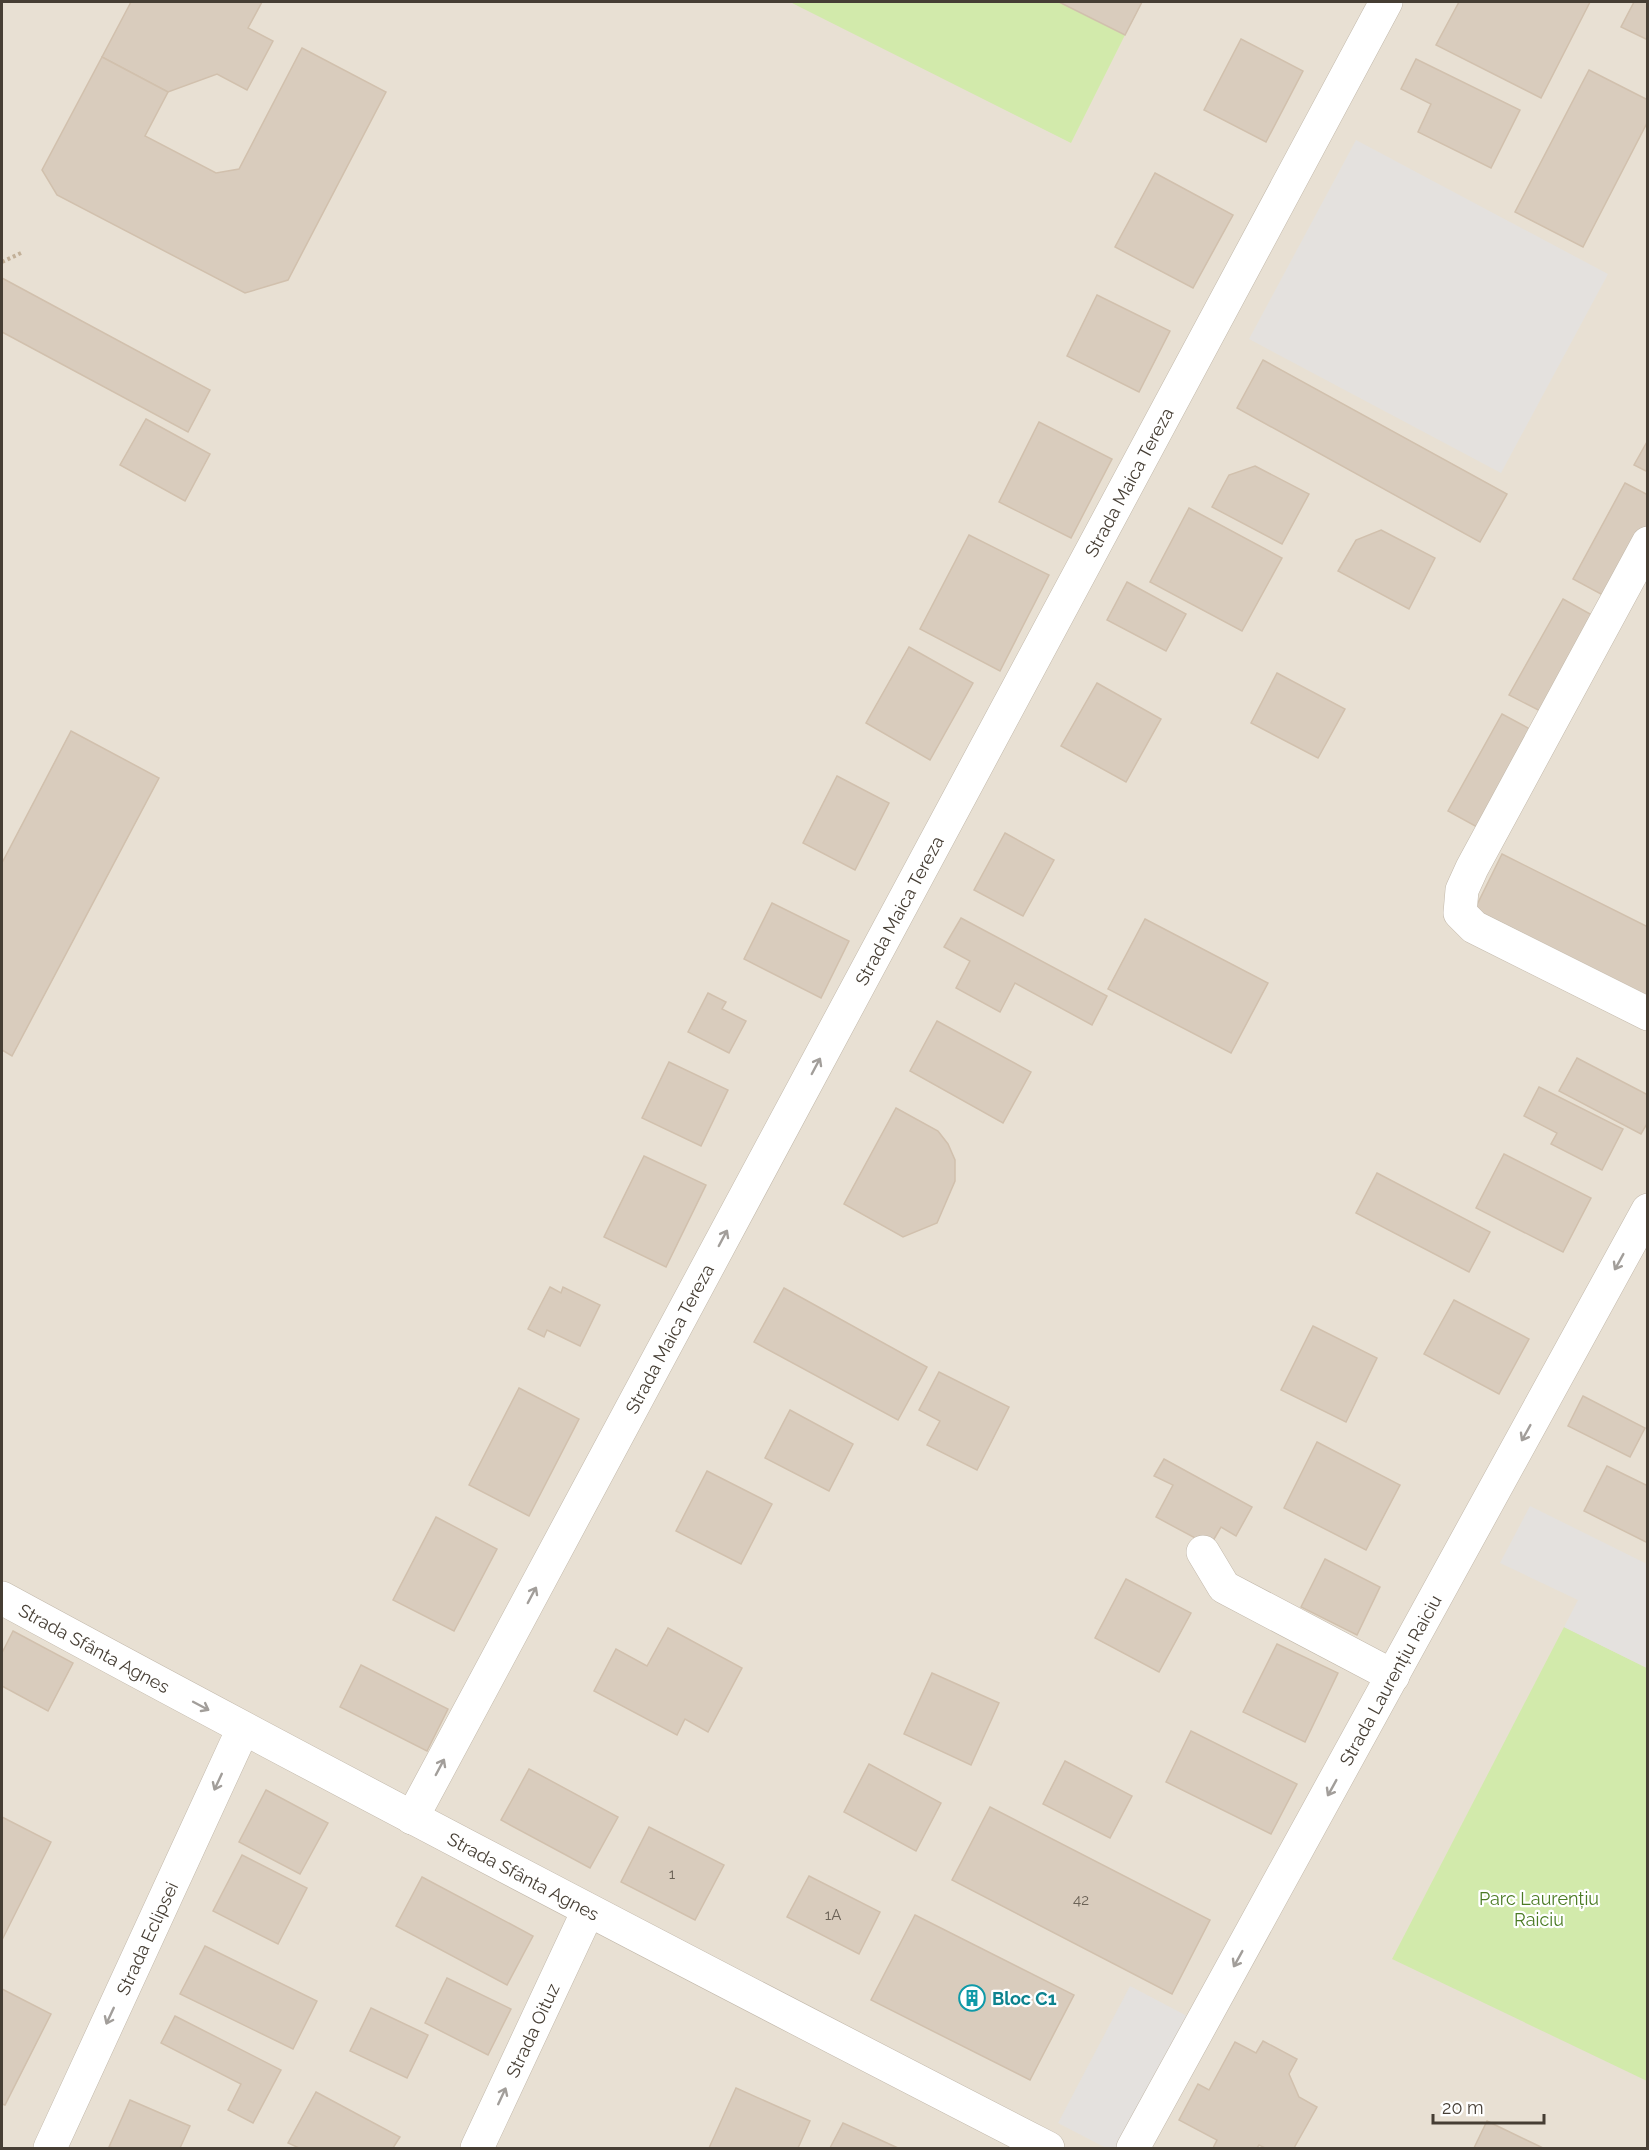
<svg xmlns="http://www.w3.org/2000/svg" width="1649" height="2150" viewBox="0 0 1649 2150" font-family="Raleway,sans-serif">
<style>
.residential{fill:#e8e0d3}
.green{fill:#d2eaab}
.parking{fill:#e4e1de}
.building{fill:#d9ccbd;stroke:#d1c0ad;stroke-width:1.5}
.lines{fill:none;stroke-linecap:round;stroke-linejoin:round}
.minor-casing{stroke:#c2b8aa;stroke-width:34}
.tertiary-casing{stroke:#c2b8aa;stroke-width:34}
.path{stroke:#c2b098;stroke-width:4;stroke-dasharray:3 3;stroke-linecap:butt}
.minor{stroke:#fff;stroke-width:33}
.tertiary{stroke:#fff;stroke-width:33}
.oneway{stroke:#a29e9a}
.labels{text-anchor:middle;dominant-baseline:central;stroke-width:4.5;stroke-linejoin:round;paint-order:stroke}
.number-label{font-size:15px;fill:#6b6256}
.street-label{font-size:18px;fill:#463e34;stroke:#fff}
.park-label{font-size:18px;fill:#4b7b24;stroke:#fff}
.culture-label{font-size:18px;font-weight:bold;fill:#0d838f;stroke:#fff;text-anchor:start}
</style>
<rect width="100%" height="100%" fill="#f3eee5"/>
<rect class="residential" x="2" y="2" width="1645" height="2146"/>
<g class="green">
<path d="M 790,2 L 1059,2 L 1125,35 L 1071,143 Z"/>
<path d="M 1564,1627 L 1647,1668 L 1647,2081 L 1392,1959 Z"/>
</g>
<g class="parking">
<path d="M 1356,140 L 1608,274 L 1501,473 L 1249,339 Z"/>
<path d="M 1530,1506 L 1647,1564 L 1647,1668 L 1564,1627 L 1578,1600 L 1500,1563 Z"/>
<path d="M 1130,1986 L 1187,2016 L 1118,2148 L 1106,2148 L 1058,2123 Z"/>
</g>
<g class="building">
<path d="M 131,2 L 262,2 L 248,28 L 273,41 L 247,90 L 217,74 L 168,92 L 102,57 Z"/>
<path d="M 1059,2 L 1142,2 L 1125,35 Z"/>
<path d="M 1459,2 L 1590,2 L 1541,98 L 1436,45 Z"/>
<path d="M 1634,2 L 1648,2 L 1648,40 L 1621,27 Z"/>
<path d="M 1241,39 L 1303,71 L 1266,142 L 1204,110 Z"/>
<path d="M 302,48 L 386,92 L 288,280 L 245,293 L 57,195 L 42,170 L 102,57 L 168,92 L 145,136 L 216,173 L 239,169 Z"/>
<path d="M 1416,59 L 1520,110 L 1491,168 L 1418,132 L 1431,104 L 1401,89 Z"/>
<path d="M 1589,70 L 1648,100 L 1648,121 L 1583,247 L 1515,212 Z"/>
<path d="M 1155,173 L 1233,215 L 1193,288 L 1115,247 Z"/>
<path d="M 2,278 L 210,390 L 188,432 L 2,332 Z"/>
<path d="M 1097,295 L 1170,331 L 1139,392 L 1067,356 Z"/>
<path d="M 1263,360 L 1507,494 L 1480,542 L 1237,408 Z"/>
<path d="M 146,419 L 210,454 L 185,501 L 120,465 Z"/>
<path d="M 1039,422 L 1112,459 L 1071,538 L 999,502 Z"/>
<path d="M 1648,440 L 1648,472 L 1634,465 Z"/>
<path d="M 1255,466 L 1309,494 L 1282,544 L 1212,507 L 1229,475 Z"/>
<path d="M 1625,483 L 1648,495 L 1648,534 L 1612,600 L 1573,579 Z"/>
<path d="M 1189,508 L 1282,558 L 1242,631 L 1150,582 Z"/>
<path d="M 1381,530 L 1435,558 L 1409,609 L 1338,571 L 1356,540 Z"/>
<path d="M 969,535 L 1049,575 L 1000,671 L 920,629 Z"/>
<path d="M 1127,582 L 1186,614 L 1166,651 L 1107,620 Z"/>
<path d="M 1563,599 L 1601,620 L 1548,715 L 1509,695 Z"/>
<path d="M 909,647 L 973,683 L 930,760 L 866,723 Z"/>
<path d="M 1277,673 L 1345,709 L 1318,758 L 1251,723 Z"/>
<path d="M 1097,683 L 1161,719 L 1126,782 L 1061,746 Z"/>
<path d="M 1502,714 L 1539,734 L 1486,832 L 1448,811 Z"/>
<path d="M 71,731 L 159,778 L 12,1056 L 2,1050 L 2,863 Z"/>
<path d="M 837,776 L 889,803 L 855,870 L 803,843 Z"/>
<path d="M 1005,833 L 1054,860 L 1023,916 L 974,890 Z"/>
<path d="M 1502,854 L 1648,927 L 1648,1004 L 1472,915 Z"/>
<path d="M 772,903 L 849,941 L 821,998 L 744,959 Z"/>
<path d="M 961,918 L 1107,996 L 1092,1025 L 1015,983 L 1000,1012 L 956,988 L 970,961 L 944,947 Z"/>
<path d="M 1145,919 L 1268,983 L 1231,1053 L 1108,989 Z"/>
<path d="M 708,993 L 726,1002 L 722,1009 L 746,1021 L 729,1053 L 688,1032 Z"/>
<path d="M 937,1021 L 1031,1072 L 1003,1123 L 910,1071 Z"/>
<path d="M 1577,1058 L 1648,1095 L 1648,1122 L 1641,1134 L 1559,1091 Z"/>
<path d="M 669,1062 L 728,1090 L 701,1146 L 642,1118 Z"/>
<path d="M 1539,1087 L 1623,1129 L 1602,1170 L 1551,1144 L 1557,1133 L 1524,1116 Z"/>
<path d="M 896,1108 L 938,1131 L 948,1144 L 955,1160 L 955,1181 L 937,1223 L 903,1237 L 844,1204 Z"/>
<path d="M 1504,1154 L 1591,1198 L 1563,1252 L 1476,1208 Z"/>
<path d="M 644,1156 L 706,1185 L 666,1267 L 604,1237 Z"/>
<path d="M 1377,1173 L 1490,1232 L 1469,1272 L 1356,1213 Z"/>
<path d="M 550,1287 L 561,1293 L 563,1287 L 600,1305 L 580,1346 L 547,1330 L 544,1337 L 528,1329 Z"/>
<path d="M 784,1288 L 927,1367 L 898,1420 L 754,1342 Z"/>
<path d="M 1454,1300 L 1529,1339 L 1499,1394 L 1424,1354 Z"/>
<path d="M 1313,1326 L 1377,1358 L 1346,1422 L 1281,1390 Z"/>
<path d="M 939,1372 L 1009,1407 L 977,1470 L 927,1445 L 940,1421 L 919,1410 Z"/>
<path d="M 519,1388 L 579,1419 L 529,1516 L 469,1485 Z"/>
<path d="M 1583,1396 L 1645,1428 L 1630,1457 L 1568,1426 Z"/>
<path d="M 790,1410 L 853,1444 L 829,1491 L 765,1458 Z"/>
<path d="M 1317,1442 L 1400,1485 L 1366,1550 L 1284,1508 Z"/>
<path d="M 1164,1459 L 1252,1507 L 1236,1536 L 1221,1527 L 1210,1546 L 1156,1517 L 1173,1485 L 1154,1476 Z"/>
<path d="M 1607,1466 L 1648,1486 L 1648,1543 L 1584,1511 Z"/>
<path d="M 707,1471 L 772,1504 L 741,1564 L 676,1531 Z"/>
<path d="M 436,1517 L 497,1549 L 454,1631 L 393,1600 Z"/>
<path d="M 1325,1559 L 1380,1587 L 1357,1635 L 1301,1607 Z"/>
<path d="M 1126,1579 L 1191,1613 L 1159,1672 L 1095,1638 Z"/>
<path d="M 668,1628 L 742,1668 L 708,1732 L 685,1719 L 677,1735 L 594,1691 L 616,1649 L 647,1666 Z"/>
<path d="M 13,1631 L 73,1663 L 48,1711 L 2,1686 L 2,1653 Z"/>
<path d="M 1277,1644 L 1338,1673 L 1305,1742 L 1243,1712 Z"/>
<path d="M 361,1665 L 448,1709 L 427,1751 L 340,1707 Z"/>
<path d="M 932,1673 L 999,1703 L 971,1765 L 904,1734 Z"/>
<path d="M 1191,1731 L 1297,1784 L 1271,1834 L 1166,1782 Z"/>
<path d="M 1065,1761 L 1132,1796 L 1110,1838 L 1043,1804 Z"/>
<path d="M 869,1764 L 941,1803 L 916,1851 L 844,1812 Z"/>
<path d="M 529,1769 L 618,1817 L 590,1868 L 501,1820 Z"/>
<path d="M 266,1790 L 328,1823 L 300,1874 L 239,1842 Z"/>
<path d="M 990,1807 L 1210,1920 L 1172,1994 L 952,1880 Z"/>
<path d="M 2,1817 L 51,1842 L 2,1940 Z"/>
<path d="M 649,1827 L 724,1865 L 695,1920 L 621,1882 Z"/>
<path d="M 242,1855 L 307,1888 L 278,1944 L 213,1911 Z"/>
<path d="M 809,1876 L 880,1912 L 859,1954 L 787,1917 Z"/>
<path d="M 422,1877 L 533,1936 L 507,1985 L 396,1926 Z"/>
<path d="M 915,1915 L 1074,1995 L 1030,2080 L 871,2000 Z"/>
<path d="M 205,1946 L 317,2001 L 293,2049 L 180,1994 Z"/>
<path d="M 447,1978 L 511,2009 L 488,2055 L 425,2023 Z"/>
<path d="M 2,1989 L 51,2014 L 5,2105 L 2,2104 Z"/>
<path d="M 371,2008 L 428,2035 L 407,2078 L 350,2051 Z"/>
<path d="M 175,2016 L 281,2070 L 253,2123 L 228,2110 L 241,2084 L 161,2043 Z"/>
<path d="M 1263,2041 L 1297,2059 L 1289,2074 L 1299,2097 L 1317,2107 L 1294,2148 L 1265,2148 L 1259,2145 L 1257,2148 L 1213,2148 L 1217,2140 L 1179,2120 L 1198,2084 L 1209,2090 L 1235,2042 L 1256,2053 Z"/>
<path d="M 736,2088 L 810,2121 L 798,2148 L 709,2148 Z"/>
<path d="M 316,2092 L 400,2137 L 393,2148 L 299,2148 L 288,2143 Z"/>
<path d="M 130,2100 L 190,2126 L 180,2148 L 114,2148 L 109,2147 Z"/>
<path d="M 1487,2121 L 1543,2148 L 1474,2148 Z"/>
<path d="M 843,2123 L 898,2148 L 830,2148 Z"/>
</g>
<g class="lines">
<g class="minor-casing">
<g id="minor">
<path d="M 1648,543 L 1472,868 L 1462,890 L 1460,913 L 1474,927 L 1648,1014"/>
<path d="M 1203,1552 L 1224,1587 L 1393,1676"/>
<path id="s1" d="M 412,1818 L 1386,2"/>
<path id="s2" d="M 50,2148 L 243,1729"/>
<path id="s3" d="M 477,2148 L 588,1911"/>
<path id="s4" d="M 1133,2148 L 1648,1210"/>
</g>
</g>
<g class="tertiary-casing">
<g id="tertiary">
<path id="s5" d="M 2,1598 C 348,1786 698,1968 1048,2148"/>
</g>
</g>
<path class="path" d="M 2,262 L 21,253"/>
<use href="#minor" class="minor"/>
<use href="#tertiary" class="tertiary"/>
</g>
<defs><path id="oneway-shaft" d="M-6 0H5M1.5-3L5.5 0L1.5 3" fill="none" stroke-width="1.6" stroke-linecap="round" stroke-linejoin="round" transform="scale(1.5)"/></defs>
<g class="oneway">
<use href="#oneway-shaft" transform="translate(816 1066) rotate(-62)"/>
<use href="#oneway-shaft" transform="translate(723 1238) rotate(-62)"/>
<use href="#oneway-shaft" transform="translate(1619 1262) rotate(119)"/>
<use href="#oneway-shaft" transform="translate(1526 1433) rotate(119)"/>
<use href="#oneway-shaft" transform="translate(532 1595) rotate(-62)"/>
<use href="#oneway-shaft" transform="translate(201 1706) rotate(28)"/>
<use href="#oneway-shaft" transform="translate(440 1767) rotate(-62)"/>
<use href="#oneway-shaft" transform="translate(218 1782) rotate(115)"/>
<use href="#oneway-shaft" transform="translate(1332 1788) rotate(119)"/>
<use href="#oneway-shaft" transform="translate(1238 1959) rotate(119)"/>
<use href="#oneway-shaft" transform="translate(110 2016) rotate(115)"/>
<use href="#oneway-shaft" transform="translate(502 2096) rotate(-65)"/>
</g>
<defs>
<g id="building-ring" transform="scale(1.35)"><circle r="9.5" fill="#fff" stroke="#0f9aa8" stroke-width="1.5"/><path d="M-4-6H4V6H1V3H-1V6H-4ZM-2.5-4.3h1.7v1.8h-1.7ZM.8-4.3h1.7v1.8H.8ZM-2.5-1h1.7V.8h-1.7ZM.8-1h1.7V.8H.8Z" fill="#0f9aa8"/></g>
</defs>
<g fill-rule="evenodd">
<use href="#building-ring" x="972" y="1998"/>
</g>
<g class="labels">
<g class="number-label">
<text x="672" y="1874">1</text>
<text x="1081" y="1900">42</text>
<text x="833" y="1915">1A</text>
</g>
<g class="street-label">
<text stroke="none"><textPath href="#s1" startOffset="1516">Strada Maica Tereza</textPath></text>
<text stroke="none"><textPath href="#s1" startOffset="1030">Strada Maica Tereza</textPath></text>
<text stroke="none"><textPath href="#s1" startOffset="544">Strada Maica Tereza</textPath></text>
<text stroke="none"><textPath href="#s5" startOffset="105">Strada Sfânta Agnes</textPath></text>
<text stroke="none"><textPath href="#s4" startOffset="534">Strada Laurențiu Raiciu</textPath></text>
<text stroke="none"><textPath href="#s5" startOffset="591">Strada Sfânta Agnes</textPath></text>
<text stroke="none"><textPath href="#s2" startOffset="231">Strada Eclipsei</textPath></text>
<text stroke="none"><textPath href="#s3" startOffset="130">Strada Oituz</textPath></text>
</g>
<g class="park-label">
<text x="1539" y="1898">Parc Laurențiu<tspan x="1539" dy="21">Raiciu</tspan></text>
</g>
<g class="culture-label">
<text x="992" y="1998">Bloc C1</text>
</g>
</g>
<rect width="1649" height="2150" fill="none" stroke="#463e34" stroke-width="6"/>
<path d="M1433 2114v9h111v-9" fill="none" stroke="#463e34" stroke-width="3"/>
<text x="1442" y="2114" font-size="18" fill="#463e34" stroke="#ffffff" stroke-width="4.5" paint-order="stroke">20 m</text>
</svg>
